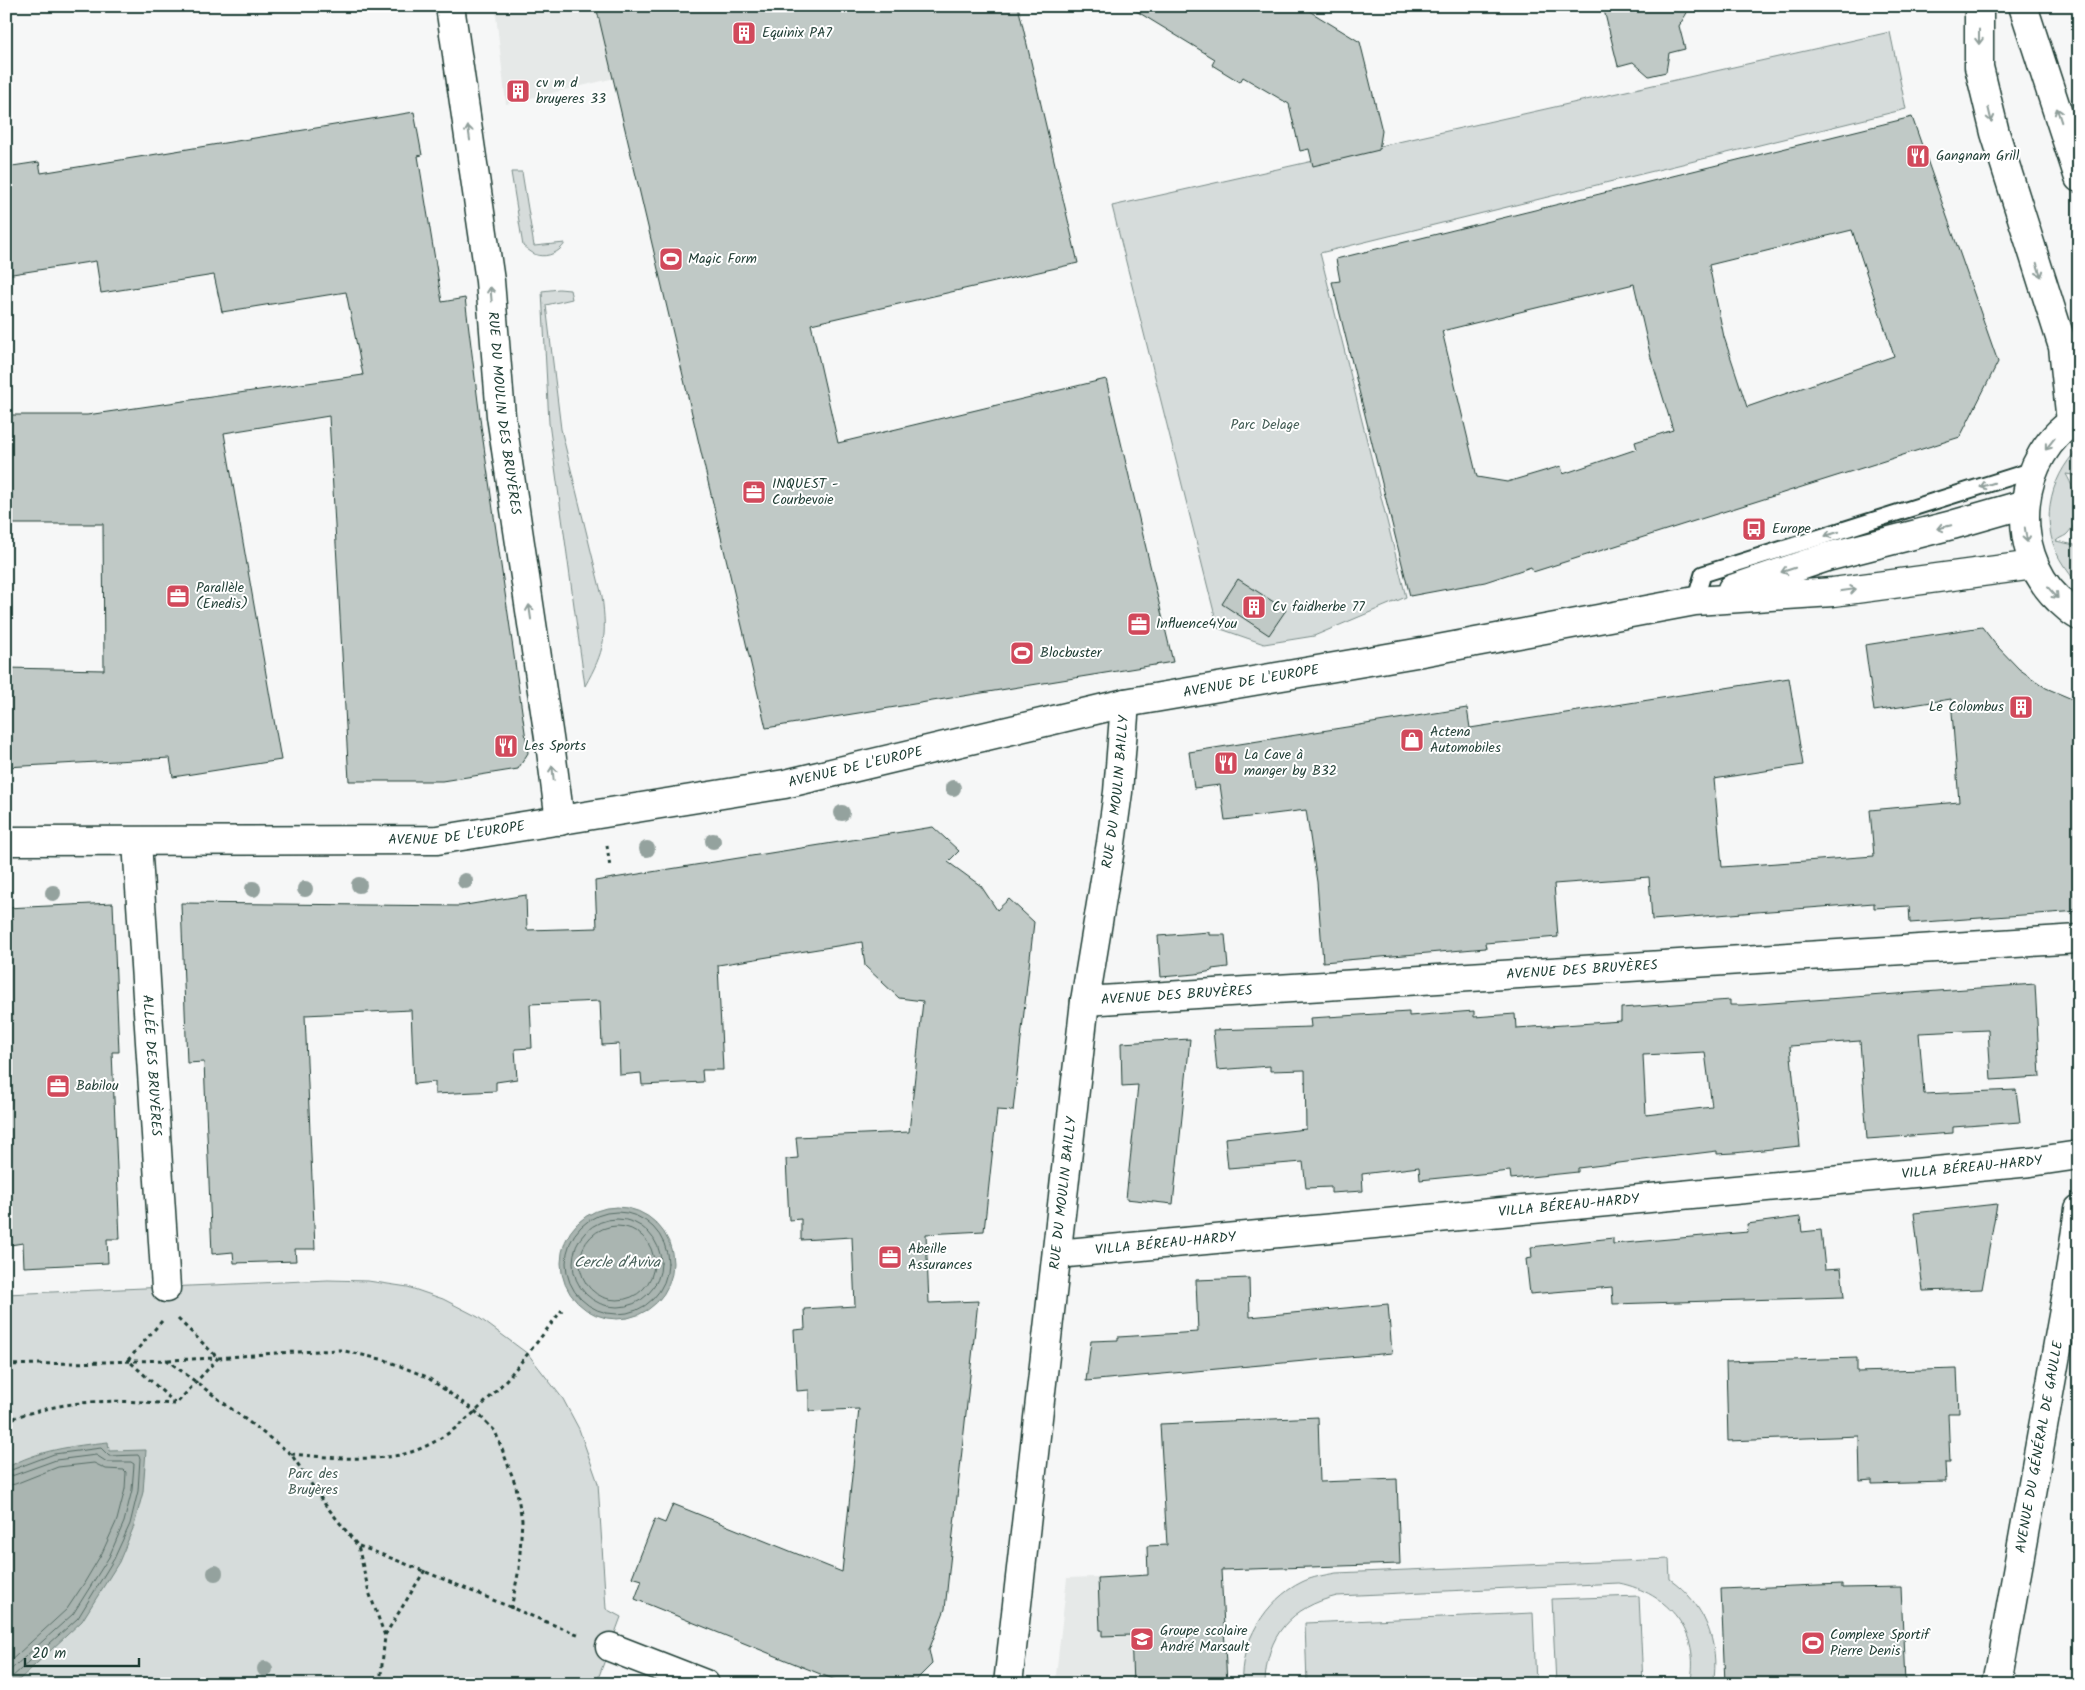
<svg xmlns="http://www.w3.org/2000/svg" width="2085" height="1690" viewBox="0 0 2085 1690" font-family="Kalam,sans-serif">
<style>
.built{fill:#e6e9e8}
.green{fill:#d6dcdb;stroke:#7a8c88}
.water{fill:#aab5b1;stroke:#72857f}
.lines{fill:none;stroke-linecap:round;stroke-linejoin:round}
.shore{stroke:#576d66;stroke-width:1}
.building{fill:#c0c9c6;stroke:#1f3d34;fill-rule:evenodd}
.lane-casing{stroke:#1f3d34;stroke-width:19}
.street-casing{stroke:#1f3d34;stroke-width:31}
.secondary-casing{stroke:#1f3d34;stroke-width:31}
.path{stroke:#1f3d34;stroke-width:3;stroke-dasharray:4 4;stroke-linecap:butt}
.lane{stroke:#fff;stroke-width:15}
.street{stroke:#fff;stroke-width:28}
.secondary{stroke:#fff;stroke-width:28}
.tree{fill:#94a29e}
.oneway{stroke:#8f9e9a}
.labels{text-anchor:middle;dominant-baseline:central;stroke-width:4;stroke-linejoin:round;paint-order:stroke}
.poi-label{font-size:14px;fill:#1f3d34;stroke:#fff;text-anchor:start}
.street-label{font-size:14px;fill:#1f3d34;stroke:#fff}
.park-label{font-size:14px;fill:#445d55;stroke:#fff}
.water-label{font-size:15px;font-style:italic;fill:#49615a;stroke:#fff}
</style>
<rect width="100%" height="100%" fill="#f6f7f7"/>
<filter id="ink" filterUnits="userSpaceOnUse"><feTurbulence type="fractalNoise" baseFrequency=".02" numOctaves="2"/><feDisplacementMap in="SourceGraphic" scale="10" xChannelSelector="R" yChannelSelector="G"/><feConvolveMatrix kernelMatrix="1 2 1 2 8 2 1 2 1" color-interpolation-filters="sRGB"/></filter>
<g filter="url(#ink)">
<g class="built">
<path d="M 495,6 L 917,6 L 506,104 Z"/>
<path d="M 1211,1543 L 1225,1684 L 1055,1684 L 1067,1578 L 1148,1575 L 1147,1546 Z"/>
</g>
<g class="green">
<path d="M 1890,32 L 1906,109 L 1320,253 L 1406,597 L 1314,636 L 1264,644 L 1218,628 L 1112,206 Z"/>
<path d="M 511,172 L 522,172 L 534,246 L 565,243 C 560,252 548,258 537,255 C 533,254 527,249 523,246 Z"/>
<path d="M 559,289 L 570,290 L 572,299 L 546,305 L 561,429 L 602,596 C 607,637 605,650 585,686 L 549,423 L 542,291 Z"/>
<path d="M 2079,448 L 2079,476 L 2066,474 C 2077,494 2085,517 2066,535 C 2063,537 2059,538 2056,541 L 2079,546 L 2079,584 C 2073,580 2069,572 2064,566 C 2038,528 2048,479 2079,448 Z"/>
<path d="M 328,1280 L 368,1281 L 408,1287 L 443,1299 L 478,1317 L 528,1354 L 563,1399 L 579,1429 L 598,1483 L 606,1609 L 621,1617 L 596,1684 L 6,1684 L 6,1294 Z"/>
<path d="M 1669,1559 L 1670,1579 C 1703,1602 1721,1643 1713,1684 L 1690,1684 C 1702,1632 1668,1593 1619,1583 L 1337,1596 C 1291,1607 1266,1635 1265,1684 L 1242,1684 C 1239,1644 1266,1599 1302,1582 C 1312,1577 1325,1575 1336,1573 Z"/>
<path d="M 1639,1596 L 1643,1684 L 1556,1684 L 1552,1599 Z"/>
<path d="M 1533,1613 L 1536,1684 L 1307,1684 L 1305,1623 Z"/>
</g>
<g class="water">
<circle cx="617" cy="1263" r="56"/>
<path d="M 108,1442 L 109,1451 L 146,1450 L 143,1492 L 134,1526 L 119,1562 L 82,1621 L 20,1679 L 11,1684 L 6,1684 L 6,1468 C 38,1450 72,1446 108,1442 Z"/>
</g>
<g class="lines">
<g class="shore">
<circle cx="617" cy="1263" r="51"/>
<circle cx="617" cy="1263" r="44"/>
<circle cx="617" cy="1263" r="37"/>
<path d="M 6,1472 L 54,1454 L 101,1448 L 109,1456 L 138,1455 L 140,1458 L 138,1491 L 130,1524 L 114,1559 L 78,1618 L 11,1678 L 9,1684"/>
<path d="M 6,1478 L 56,1460 L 96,1455 L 107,1462 L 131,1462 L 134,1464 L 132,1490 L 124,1522 L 109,1557 L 73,1614 L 6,1674"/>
<path d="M 6,1486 L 15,1484 L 58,1467 L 94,1463 L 106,1469 L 124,1470 L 126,1472 L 125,1489 L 117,1520 L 102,1553 L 83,1585 L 67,1609 L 6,1665"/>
</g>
</g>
<g class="building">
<path d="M 596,6 L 1018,6 L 1078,263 L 811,324 L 838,443 L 1106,379 L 1173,662 L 766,728 Z"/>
<path d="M 1128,6 L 1301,6 L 1360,42 L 1382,131 L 1379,150 L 1313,166 L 1309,149 L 1300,151 L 1289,104 L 1243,77 L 1240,82 L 1212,65 L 1215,59 Z"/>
<path d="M 1603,6 L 1691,6 L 1679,26 L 1685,49 L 1669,53 L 1666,72 L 1649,76 L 1633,62 L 1618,66 Z"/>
<path d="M 414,112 L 422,155 L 418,156 L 442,302 L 465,298 L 481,426 L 528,753 L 518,769 L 442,781 L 349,781 L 329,416 L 224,433 L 281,760 L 173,777 L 170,758 L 6,767 L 6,668 L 104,670 L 103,524 L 6,524 L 6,415 L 87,415 L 363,375 L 346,292 L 222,312 L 214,275 L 101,293 L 96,261 L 6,275 L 6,167 L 39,162 L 41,173 Z"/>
<path d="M 1912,117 L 1998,362 L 1960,437 L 1533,572 L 1531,567 L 1485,582 L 1410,596 L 1332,282 L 1340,281 L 1336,259 ZM 1852,230 L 1894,356 L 1747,407 L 1724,337 L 1709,265 ZM 1634,284 L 1651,358 L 1673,430 L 1635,442 L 1637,449 L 1563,474 L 1561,466 L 1507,482 L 1477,477 L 1442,331 Z"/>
<path d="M 1238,579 L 1286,610 L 1269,635 L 1222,604 Z"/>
<path d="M 1982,627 L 1996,645 L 2019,669 L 2046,688 L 2079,702 L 2079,911 L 1910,923 L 1909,906 L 1874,908 L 1874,903 L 1652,920 L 1649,877 L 1554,884 L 1558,937 L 1485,943 L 1486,948 L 1323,962 L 1317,882 L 1306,810 L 1225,820 L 1220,785 L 1194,788 L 1189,752 L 1467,708 L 1470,728 L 1789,678 L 1803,765 L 1714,779 L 1722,867 L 1874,856 L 1870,810 L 1959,802 L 1951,699 L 1874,711 L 1865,645 Z"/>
<path d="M 933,827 L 959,851 L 948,862 L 981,886 L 997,910 L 1009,899 L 1034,922 L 1013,1111 L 997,1110 L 984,1231 L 926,1234 L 929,1303 L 978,1301 L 945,1609 L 929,1650 L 932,1664 L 918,1678 L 915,1684 L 845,1684 L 635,1599 L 642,1580 L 632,1577 L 655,1519 L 665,1523 L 673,1504 L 842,1572 L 859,1409 L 809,1411 L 809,1390 L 797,1391 L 794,1330 L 805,1329 L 804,1309 L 855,1306 L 852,1237 L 801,1240 L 801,1219 L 789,1220 L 786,1159 L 798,1158 L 796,1137 L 909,1132 L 923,1001 L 899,998 L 865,966 L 862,942 L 718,965 L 723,1070 L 702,1070 L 703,1082 L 642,1085 L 641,1073 L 620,1075 L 619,1044 L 602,1045 L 600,1001 L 530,1004 L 532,1048 L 515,1049 L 517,1079 L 496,1082 L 496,1091 L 435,1094 L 435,1082 L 414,1084 L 411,1010 L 305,1015 L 315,1249 L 295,1249 L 296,1261 L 234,1263 L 233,1252 L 212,1254 L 204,1062 L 187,1063 L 181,903 L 460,906 L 526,895 L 527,930 L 597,928 L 595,881 Z"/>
<path d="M 113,903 L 119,1052 L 112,1052 L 120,1239 L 107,1239 L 108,1263 L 24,1267 L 23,1243 L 10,1245 L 9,1213 L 6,1211 L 6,908 Z"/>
<path d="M 1209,932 L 1209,935 L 1225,935 L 1228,967 L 1212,969 L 1212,971 L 1196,974 L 1161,977 L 1158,936 Z"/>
<path d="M 2035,984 L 2040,1077 L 1991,1080 L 1988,1030 L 1919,1033 L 1924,1094 L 2016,1090 L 2020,1122 L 1953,1127 L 1953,1133 L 1867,1139 L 1860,1041 L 1790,1046 L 1800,1146 L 1734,1153 L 1717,1154 L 1717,1151 L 1578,1168 L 1578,1172 L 1511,1179 L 1510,1171 L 1420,1180 L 1419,1167 L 1362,1174 L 1363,1191 L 1331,1193 L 1331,1187 L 1306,1188 L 1303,1162 L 1228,1168 L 1225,1138 L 1306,1129 L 1305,1070 L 1270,1071 L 1270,1066 L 1217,1070 L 1213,1030 L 1311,1027 L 1310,1018 L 1409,1012 L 1409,1016 L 1474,1011 L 1474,1017 L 1515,1014 L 1516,1028 L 1564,1025 L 1621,1021 L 1621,1008 L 1730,1000 L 1730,1005 L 1744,1005 ZM 1705,1052 L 1712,1107 L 1646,1115 L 1643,1055 Z"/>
<path d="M 1190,1039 L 1173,1204 L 1126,1199 L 1138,1085 L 1122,1086 L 1121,1043 Z"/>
<path d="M 1997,1204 L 1982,1289 L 1923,1291 L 1914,1213 Z"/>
<path d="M 1800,1217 L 1802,1232 L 1821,1230 L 1825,1269 L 1841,1268 L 1844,1297 L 1613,1304 L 1612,1287 L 1530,1294 L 1526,1259 L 1532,1258 L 1531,1247 L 1613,1238 L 1613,1244 L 1748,1232 L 1747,1224 Z"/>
<path d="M 1249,1278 L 1250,1317 L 1388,1304 L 1392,1353 L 1086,1381 L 1091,1341 L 1118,1340 L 1118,1337 L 1198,1332 L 1196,1280 Z"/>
<path d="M 1857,1358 L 1857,1372 L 1957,1369 L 1959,1413 L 1948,1413 L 1950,1463 L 1945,1463 L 1946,1482 L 1872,1484 L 1872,1480 L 1860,1481 L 1859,1436 L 1728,1441 L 1726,1362 Z"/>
<path d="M 1318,1417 L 1320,1482 L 1397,1479 L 1400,1564 L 1221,1570 L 1227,1684 L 1133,1684 L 1131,1635 L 1102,1636 L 1102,1630 L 1100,1630 L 1098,1578 L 1148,1575 L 1147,1546 L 1167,1545 L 1160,1424 Z"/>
<path d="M 1842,1584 L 1842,1588 L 1901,1587 L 1905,1684 L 1725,1684 L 1721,1589 Z"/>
</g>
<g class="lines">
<g class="lane-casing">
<path id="lane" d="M 1695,601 L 1703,574 L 2033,470"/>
</g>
<g class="street-casing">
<g id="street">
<path id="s1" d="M 450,6 L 490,281 L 501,416 L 551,751 L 560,821"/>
<path id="s2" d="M 137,842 L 166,1288"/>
<path id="s3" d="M 1085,1001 L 2079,939"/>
<path id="s4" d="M 1057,1254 L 2031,1162 L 2079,1155"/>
<path d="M 610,1647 L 705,1684"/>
<path id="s5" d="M 1008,1684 L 1085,1001 L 1111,843 L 1118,792 L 1125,703"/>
</g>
</g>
<g class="secondary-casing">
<g id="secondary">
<path d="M 1979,6 L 1979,67 L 1995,133 L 2063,347 L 2071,422"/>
<path d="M 2023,6 L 2079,178"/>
<path d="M 2079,418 C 2016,453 2007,550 2058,599 C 2065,605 2071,612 2079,616"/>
<path d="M 1732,589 L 1827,557 L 1952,525 L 2025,504"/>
<path id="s6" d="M 6,841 L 437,840 L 785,784 L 1125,703 L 1422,652 L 1695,601 L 1833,592 L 2034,565"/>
<path id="s7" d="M 1997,1684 L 2067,1293 L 2079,1209"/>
</g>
</g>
<g class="path">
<path d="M 607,845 L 610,868"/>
<path d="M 178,1319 L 218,1358 L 276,1353 L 340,1350 L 385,1360 L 427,1377 L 476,1412 L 495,1431 L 516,1486 L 522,1520 L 519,1569 L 511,1609"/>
<path d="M 162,1321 L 128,1360 L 175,1403"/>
<path d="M 168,1360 L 217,1358"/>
<path d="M 6,1365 L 167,1360 L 291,1454 L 324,1503 L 358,1546 L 369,1592 L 385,1636 L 380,1684"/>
<path d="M 6,1422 C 18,1415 30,1413 42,1410 C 87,1398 130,1401 176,1404 L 218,1358"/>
<path d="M 291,1454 C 325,1457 359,1461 394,1456 C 463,1446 521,1362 562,1310"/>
<path d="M 359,1546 C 433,1573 506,1607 580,1635"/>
<path d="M 385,1635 L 425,1570"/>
</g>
<use href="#lane" class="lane"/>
<use href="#street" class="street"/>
<use href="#secondary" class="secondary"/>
</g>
<g class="tree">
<circle cx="953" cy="788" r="8"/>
<circle cx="842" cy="813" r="8"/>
<circle cx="713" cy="841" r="8"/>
<circle cx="647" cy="849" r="8"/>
<circle cx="465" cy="881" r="8"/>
<circle cx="359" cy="885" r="8"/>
<circle cx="253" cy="889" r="8"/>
<circle cx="305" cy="889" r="8"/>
<circle cx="53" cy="893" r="8"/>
<circle cx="215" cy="1573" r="8"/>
<circle cx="265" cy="1669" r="8"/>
</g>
<defs><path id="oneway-shaft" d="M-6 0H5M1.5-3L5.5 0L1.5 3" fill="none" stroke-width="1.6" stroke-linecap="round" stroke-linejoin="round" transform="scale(1.25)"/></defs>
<g class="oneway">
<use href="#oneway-shaft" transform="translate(1979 37) rotate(90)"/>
<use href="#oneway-shaft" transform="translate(1990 115) rotate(77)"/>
<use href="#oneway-shaft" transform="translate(2059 115) rotate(-108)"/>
<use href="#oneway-shaft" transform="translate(469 133) rotate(-98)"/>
<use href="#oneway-shaft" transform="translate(2039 270) rotate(72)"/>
<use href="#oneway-shaft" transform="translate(491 294) rotate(-95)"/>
<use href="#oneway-shaft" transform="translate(2050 444) rotate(128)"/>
<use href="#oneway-shaft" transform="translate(1987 485) rotate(162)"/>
<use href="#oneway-shaft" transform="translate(1944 527) rotate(166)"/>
<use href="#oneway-shaft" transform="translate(1832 534) rotate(163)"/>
<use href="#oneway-shaft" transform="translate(2026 535) rotate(81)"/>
<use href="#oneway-shaft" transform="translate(1788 570) rotate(162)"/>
<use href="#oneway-shaft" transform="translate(1849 590) rotate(-8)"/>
<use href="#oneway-shaft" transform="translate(2053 593) rotate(48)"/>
<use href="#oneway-shaft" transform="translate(530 612) rotate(-98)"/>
<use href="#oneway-shaft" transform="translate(553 773) rotate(-95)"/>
</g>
</g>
<defs>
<g id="building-square" transform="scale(1.25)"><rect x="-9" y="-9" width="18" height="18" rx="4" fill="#d1495b" stroke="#fff"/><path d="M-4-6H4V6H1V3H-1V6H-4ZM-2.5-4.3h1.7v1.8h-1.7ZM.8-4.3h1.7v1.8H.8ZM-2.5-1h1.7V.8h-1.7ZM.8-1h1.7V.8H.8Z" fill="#fff"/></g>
<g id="restaurant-square" transform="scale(1.25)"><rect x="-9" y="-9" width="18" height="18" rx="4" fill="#d1495b" stroke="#fff"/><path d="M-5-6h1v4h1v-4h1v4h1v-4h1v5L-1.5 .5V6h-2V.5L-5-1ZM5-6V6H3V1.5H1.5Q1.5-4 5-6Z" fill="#fff"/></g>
<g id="stadium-square" transform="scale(1.25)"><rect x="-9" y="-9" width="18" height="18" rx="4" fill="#d1495b" stroke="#fff"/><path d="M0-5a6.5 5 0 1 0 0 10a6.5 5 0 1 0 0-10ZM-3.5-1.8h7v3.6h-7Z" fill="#fff"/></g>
<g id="office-square" transform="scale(1.25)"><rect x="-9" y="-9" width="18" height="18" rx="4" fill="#d1495b" stroke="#fff"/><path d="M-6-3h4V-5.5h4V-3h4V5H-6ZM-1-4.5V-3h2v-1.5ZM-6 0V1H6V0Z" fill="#fff"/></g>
<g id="bus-square" transform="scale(1.25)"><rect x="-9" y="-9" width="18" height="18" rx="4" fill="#d1495b" stroke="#fff"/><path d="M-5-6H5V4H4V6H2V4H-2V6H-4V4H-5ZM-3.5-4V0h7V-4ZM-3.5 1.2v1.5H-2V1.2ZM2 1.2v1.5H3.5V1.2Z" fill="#fff"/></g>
<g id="shop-square" transform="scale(1.25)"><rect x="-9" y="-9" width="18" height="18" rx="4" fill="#d1495b" stroke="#fff"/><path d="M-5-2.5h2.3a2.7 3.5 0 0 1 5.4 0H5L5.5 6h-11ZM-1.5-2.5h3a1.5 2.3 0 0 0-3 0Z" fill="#fff"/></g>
<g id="school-square" transform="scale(1.25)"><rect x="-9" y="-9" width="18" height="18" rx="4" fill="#d1495b" stroke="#fff"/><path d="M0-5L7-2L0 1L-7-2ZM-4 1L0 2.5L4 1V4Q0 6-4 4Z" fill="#fff"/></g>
</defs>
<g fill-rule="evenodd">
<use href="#building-square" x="744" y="33"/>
<use href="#building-square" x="518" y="91"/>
<use href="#restaurant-square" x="1918" y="156"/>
<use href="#stadium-square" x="671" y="259"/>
<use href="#office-square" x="754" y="492"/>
<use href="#bus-square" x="1754" y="529"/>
<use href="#office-square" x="178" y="596"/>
<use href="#building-square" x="1254" y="607"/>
<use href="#office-square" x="1139" y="624"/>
<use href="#stadium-square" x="1022" y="653"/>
<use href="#building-square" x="2021" y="707"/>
<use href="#shop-square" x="1412" y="740"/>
<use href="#restaurant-square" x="506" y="746"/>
<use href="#restaurant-square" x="1226" y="763"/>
<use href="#office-square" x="58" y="1086"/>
<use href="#office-square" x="890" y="1257"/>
<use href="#school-square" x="1142" y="1639"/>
<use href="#stadium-square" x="1813" y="1643"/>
</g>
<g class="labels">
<g class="poi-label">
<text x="762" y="33">Equinix PA7</text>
<text x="536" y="83">cv m d<tspan x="536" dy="16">bruyeres 33</tspan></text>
<text x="1936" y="156">Gangnam Grill</text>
<text x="688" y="259">Magic Form</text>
<text x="772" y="484">INQUEST -<tspan x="772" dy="16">Courbevoie</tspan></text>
<text x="1772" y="529">Europe</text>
<text x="196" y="588">Parallèle<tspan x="196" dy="16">(Enedis)</tspan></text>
<text x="1272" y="607">Cv faidherbe 77</text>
<text x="1156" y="624">Influence4You</text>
<text x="1040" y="653">Blocbuster</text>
<text x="2004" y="707" text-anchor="end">Le Colombus</text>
<text x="1430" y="732">Actena<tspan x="1430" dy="16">Automobiles</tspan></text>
<text x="524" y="746">Les Sports</text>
<text x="1244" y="755">La Cave à<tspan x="1244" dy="16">manger by B32</tspan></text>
<text x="76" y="1086">Babilou</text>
<text x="908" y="1249">Abeille<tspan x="908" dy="16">Assurances</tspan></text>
<text x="1160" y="1631">Groupe scolaire<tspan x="1160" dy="16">André Marsault</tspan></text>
<text x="1830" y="1635">Complexe Sportif<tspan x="1830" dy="16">Pierre Denis</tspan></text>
</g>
<g class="street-label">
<text stroke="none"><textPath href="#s1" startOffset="411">RUE DU MOULIN DES BRUYÈRES</textPath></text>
<text stroke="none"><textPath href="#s6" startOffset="1261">AVENUE DE L'EUROPE</textPath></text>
<text stroke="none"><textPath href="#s6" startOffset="856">AVENUE DE L'EUROPE</textPath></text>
<text stroke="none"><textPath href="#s5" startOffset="899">RUE DU MOULIN BAILLY</textPath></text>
<text stroke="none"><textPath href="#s6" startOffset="451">AVENUE DE L'EUROPE</textPath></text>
<text stroke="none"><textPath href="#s3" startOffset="498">AVENUE DES BRUYÈRES</textPath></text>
<text stroke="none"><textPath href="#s3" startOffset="92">AVENUE DES BRUYÈRES</textPath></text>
<text stroke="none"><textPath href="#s2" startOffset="224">ALLÉE DES BRUYÈRES</textPath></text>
<text stroke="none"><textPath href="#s4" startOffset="919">VILLA BÉREAU-HARDY</textPath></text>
<text stroke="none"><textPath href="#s5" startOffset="494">RUE DU MOULIN BAILLY</textPath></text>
<text stroke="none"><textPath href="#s4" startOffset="514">VILLA BÉREAU-HARDY</textPath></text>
<text stroke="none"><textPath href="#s4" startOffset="109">VILLA BÉREAU-HARDY</textPath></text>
<text stroke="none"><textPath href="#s7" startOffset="241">AVENUE DU GÉNÉRAL DE GAULLE</textPath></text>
</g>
<g class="park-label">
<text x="1265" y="425">Parc Delage</text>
<text x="313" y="1474">Parc des<tspan x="313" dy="16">Bruyères</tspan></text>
</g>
<g class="water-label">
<text x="617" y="1263">Cercle d'Aviva</text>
</g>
</g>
<rect width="2085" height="1690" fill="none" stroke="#fff" stroke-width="25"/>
<rect x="12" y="12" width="2060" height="1665" fill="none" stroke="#1f3d34" stroke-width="2" filter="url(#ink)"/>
<path d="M25 1658v8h114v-8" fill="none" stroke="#1f3d34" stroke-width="2.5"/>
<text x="32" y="1658" font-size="15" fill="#1f3d34" stroke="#ffffff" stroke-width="4" paint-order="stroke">20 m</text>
</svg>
